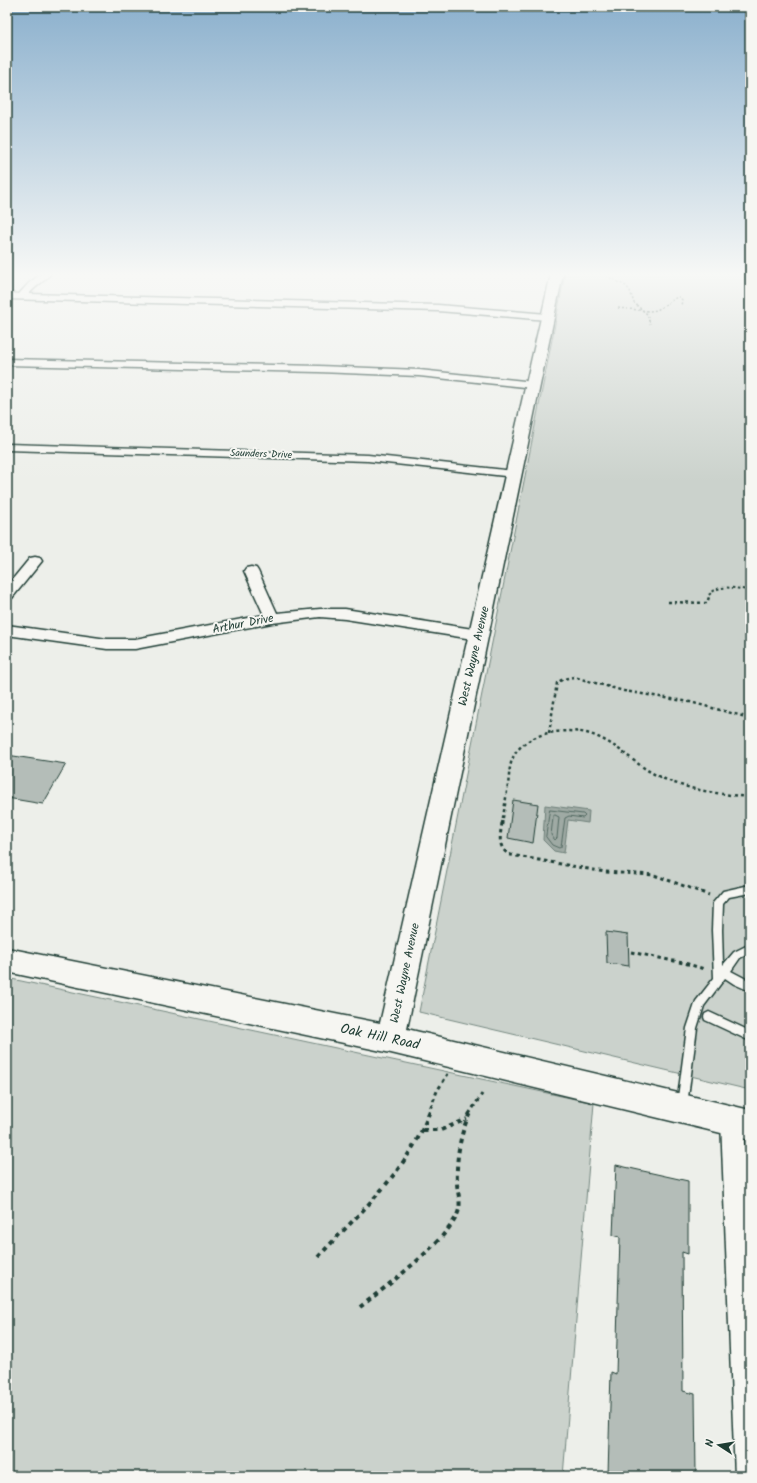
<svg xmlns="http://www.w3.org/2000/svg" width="757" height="1483" viewBox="0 0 757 1483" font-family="Kalam,sans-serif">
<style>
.green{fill:#cbd2cc;stroke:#758880}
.water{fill:#9faaa4;stroke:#6c7e77}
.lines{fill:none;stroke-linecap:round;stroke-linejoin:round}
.shore{stroke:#526961;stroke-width:1}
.building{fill:#b4bdb8;stroke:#1f3d34}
.lane-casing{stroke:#1f3d34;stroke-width:3}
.street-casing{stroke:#1f3d34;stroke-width:3}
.secondary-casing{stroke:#1f3d34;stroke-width:3}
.path-far4{stroke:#1f3d34;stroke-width:1.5;stroke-dasharray:2 2;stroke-linecap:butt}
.path-far3{stroke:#1f3d34;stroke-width:2;stroke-dasharray:2.5 2.5;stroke-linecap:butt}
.path-far2{stroke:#1f3d34;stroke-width:2.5;stroke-dasharray:3 3;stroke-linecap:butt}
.path-far1{stroke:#1f3d34;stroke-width:3;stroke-dasharray:3.5 3.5;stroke-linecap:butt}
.path{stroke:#1f3d34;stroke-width:4;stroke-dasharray:4.5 4.5;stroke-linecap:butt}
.lane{fill:#f6f6f2;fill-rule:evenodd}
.street{fill:#f6f6f2;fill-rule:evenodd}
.secondary{fill:#f6f6f2;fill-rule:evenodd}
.labels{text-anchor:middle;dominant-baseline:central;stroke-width:4;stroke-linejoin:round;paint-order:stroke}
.far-street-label{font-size:10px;fill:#1f3d34;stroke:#f6f6f2}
.street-label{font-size:12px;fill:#1f3d34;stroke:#f6f6f2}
.near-street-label{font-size:14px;fill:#1f3d34;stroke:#f6f6f2}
</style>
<rect width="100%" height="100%" fill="#edefea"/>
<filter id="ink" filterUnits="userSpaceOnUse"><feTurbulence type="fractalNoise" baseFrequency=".025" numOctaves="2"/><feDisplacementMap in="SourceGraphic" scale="8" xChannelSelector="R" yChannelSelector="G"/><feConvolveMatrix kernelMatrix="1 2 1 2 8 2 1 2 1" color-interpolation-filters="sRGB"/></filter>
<g filter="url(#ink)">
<g class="green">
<path d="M 565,274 L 750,274 L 750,1090 L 419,1012 Z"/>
<path d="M 7,978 L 594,1103 L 563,1476 L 7,1476 Z"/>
</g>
<path class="water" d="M 545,805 L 589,811 L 588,823 L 568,820 L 564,853 L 554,851 L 543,840 Z"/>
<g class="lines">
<g class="shore">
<path d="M 550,810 L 583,814 L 585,816 L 583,818 L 569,816 L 565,818 L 561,847 L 559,848 L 552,845 L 546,837 Z"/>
<path d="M 555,815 L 559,817 L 557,838 L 555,840 L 551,835 L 553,817 Z"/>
</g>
</g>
<g class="building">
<path d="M 7,755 L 66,764 L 43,804 L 7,798 Z"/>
<path d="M 513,800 L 538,804 L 533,843 L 508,838 Z"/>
<path d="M 606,932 L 628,935 L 629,966 L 607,963 Z"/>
<path d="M 616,1165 L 688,1181 L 688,1254 L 682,1252 L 683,1391 L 695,1394 L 696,1476 L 615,1476 L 608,1474 L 611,1372 L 616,1374 L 620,1237 L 613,1235 Z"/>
</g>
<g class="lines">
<g class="lane-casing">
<g id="lane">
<path d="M 750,885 L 750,893 L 729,897 L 723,904 L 722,930 L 723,965 L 734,952 L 750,944 L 750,953 L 740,958 L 731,971 L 750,981 L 750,991 L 734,984 L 725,978 L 704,1006 L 697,1028 L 687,1105 L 686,1109 L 682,1110 L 678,1109 L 677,1105 L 687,1028 L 696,1001 L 714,978 L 712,930 L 713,903 L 723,891 Z"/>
<path d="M 709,1012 L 750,1031 L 750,1041 L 705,1020 L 704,1017 L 705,1014 Z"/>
</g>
</g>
<g class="street-casing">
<g id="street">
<path d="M 41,274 L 50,274 C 44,282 35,286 29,294 L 438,305 L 547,314 L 552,317 L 547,320 L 438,311 L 7,299 L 7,293 L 19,294 L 29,283 Z"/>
<path d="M 7,359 L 319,366 L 419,370 L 534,382 L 539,385 L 534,388 L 419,376 L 319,372 L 7,365 Z"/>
<path d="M 7,444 L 368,455 L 514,471 L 518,472 L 520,474 L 518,476 L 514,477 L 368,461 L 7,450 Z"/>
<path d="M 35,557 L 40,558 L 42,561 L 12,598 L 7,599 L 7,586 L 30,558 Z"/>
<path d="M 251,567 L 256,568 L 258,571 L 277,613 L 320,609 L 345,609 L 479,630 L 484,632 L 486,635 L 484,638 L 479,640 L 345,619 L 320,617 L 272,623 L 135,649 L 107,649 L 7,635 L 7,625 L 107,639 L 135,639 L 264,615 L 244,571 L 246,568 Z"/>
<path d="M 732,1110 L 740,1113 L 743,1121 L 750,1245 L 750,1476 L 735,1476 L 721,1121 L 724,1113 Z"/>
</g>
</g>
<g class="secondary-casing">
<path id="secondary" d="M 551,274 L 563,274 L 407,1029 L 750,1110 L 750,1140 L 391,1053 L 7,972 L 7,948 L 380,1023 Z"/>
</g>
<g class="path-far4">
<path d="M 603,274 L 626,286 L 630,291 L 634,303 L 647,314 L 650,324"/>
<path d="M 618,308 L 649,311 L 657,310 L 677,297 L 680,297 L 682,300 L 681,306"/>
</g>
<path class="path-far3" d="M 709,595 C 719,583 736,589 750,590"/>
<g class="path-far2">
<path d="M 668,602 L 707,603 L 710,594"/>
<path d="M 549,733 L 557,683 L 563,679 L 574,677 L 624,691 L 690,702 L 750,718"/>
<path d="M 502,824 C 504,811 506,798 508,785 C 509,778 509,770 511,763 C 516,744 537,734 555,732 C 571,730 586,731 600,738 C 620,747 636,765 656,775 C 685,790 718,794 750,797"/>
</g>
<g class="path-far1">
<path d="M 502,823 C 500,836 497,849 511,855 L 605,872 L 654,875 L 709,895"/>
<path d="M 631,952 L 688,964 L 704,969"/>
<path d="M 428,1114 L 437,1091 L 448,1074"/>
<path d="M 469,1114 L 482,1094"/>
</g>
<g class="path">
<path d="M 423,1130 L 441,1130 L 467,1119"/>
<path d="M 318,1257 C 358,1214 409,1170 429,1113"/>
<path d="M 360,1307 C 383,1289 454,1236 459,1209 C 461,1200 457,1191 457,1182 C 456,1160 460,1133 470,1113"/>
</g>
<use href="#lane" class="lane"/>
<use href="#street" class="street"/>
<use href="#secondary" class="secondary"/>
</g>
</g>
<linearGradient id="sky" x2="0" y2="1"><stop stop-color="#8bb0cd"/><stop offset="0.57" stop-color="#f7f8f6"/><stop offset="1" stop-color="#f7f8f6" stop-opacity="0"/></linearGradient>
<rect width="757" height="482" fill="url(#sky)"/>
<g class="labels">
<g class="far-street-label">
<text transform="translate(261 454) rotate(2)">Saunders Drive</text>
</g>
<g class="street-label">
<text transform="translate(243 624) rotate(-11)">Arthur Drive</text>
<text transform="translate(474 656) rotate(-77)">West Wayne Avenue</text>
<text transform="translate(405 973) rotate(-78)">West Wayne Avenue</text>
</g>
<g class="near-street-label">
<text transform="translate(380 1037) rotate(12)">Oak Hill Road</text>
</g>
</g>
<rect width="757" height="1483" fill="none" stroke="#f6f6f2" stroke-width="24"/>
<rect x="12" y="12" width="733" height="1459" fill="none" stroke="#1f3d34" stroke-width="1.5" filter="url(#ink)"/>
<g transform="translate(719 1445) rotate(282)" stroke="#f6f6f2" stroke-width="3" paint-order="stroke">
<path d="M0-3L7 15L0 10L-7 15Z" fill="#1f3d34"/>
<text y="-6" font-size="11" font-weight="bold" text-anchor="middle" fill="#1f3d34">N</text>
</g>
</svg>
